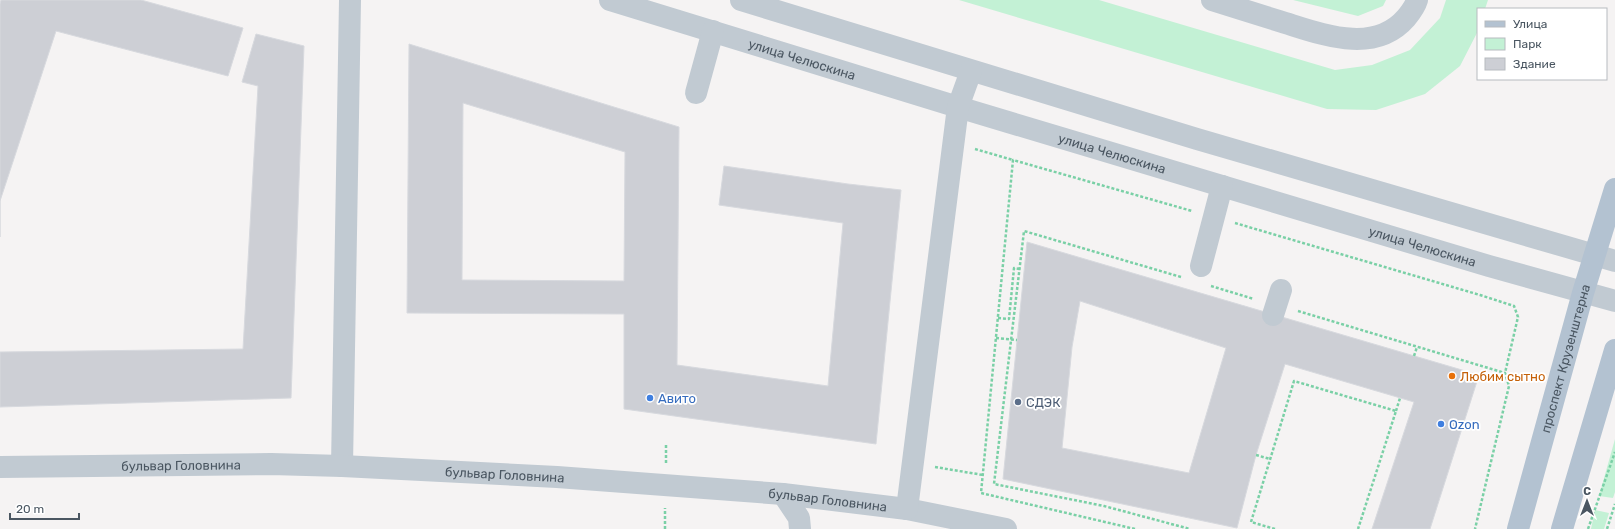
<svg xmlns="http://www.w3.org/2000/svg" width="1615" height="529" viewBox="0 0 1615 529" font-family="Rubik,sans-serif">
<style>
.green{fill:#c3f1d5}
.building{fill:#cdcfd5;stroke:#d7d9de;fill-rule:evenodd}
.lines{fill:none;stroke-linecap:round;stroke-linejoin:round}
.path{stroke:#7ad0a6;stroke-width:2.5;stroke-dasharray:3 2;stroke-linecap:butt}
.minor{stroke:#c1cad2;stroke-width:22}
.major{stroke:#b3c2d1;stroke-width:22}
.food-dot{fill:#e8710a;stroke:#fff;stroke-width:1.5}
.shop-dot{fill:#3f7fe0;stroke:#fff;stroke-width:1.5}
.service-dot{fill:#5c6f8a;stroke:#fff;stroke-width:1.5}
.labels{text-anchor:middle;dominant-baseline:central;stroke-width:3.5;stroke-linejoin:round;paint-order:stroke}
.street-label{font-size:13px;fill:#4a5661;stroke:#fff}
.food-label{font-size:13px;fill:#c56008;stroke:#fff;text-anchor:start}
.shop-label{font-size:13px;fill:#366cbe;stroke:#fff;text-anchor:start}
.service-label{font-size:13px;fill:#4e5e75;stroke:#fff;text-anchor:start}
</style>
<rect width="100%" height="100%" fill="#f5f3f3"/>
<g class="green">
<path d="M 959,0 L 1099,0 L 1335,70 L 1372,65 L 1410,50 L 1440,18 L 1446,0 L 1488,0 L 1485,9 L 1478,9 L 1478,31 L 1460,66 L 1425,94 L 1376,110 L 1327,109 Z"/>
<path d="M 1293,0 L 1386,0 L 1383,6 L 1358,16 Z"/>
<path d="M 1615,439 L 1615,492 L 1613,498 L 1599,496 Z"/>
<path d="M 1595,510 L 1609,513 L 1604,529 L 1591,529 Z"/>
</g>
<g class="building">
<path d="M 1,0 L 141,0 L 243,28 L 228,76 L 56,31 L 0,201 L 0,237 L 0,4 Z"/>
<path d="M 256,34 L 304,46 L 291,398 L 0,407 L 0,352 L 243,349 L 258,86 L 242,82 Z"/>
<path d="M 409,44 L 679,127 L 677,365 L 828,386 L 843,223 L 719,205 L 724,166 L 848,184 L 901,190 L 876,444 L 624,409 L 624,314 L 407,313 ZM 463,103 L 625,152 L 624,281 L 462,280 Z"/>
<path d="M 1027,242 L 1479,375 L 1430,529 L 1372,529 L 1414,402 L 1285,364 L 1256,455 L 1237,528 L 1003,479 ZM 1080,301 L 1226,348 L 1189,473 L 1062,448 L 1072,347 Z"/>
</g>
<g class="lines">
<g class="path">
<path d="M 975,149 L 1013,160"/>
<path d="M 1235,223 L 1480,295 L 1514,306 L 1518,317 L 1505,373"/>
<path d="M 1181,277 L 1024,231 L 994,484 L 1104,506 L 1190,529"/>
<path d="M 1211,286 L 1254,299"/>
<path d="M 1298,311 L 1505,373 L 1509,386 L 1475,529"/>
<path d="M 998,318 L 1009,319 L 1014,268 L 1020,269"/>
<path d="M 996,338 L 1017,340"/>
<path d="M 1414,356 L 1417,347"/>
<path d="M 1396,411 L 1400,398"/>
<path d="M 1256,455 L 1270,459"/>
<path d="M 666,463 L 666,443"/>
<path d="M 935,467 L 983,475"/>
<path d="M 665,529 L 665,508"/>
<path d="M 1135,529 L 981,493 L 1013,160 L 1192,211"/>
<path d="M 1275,529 L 1251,522 L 1294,381 L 1396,411 L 1358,529"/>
<path d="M 1588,529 L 1615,452"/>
<path d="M 1607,529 L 1615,504"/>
</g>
<g class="minor">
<path id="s1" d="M 610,0 L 958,107 L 1489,266 L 1615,301"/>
<path d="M 741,0 L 1197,139 L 1615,261"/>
<path d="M 1212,0 C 1234,7 1257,14 1279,21 C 1319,33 1373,56 1406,18 C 1411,12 1415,7 1417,0"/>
<path d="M 696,93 L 713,31"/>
<path d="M 1201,266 L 1222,186"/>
<path d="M 1273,315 L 1281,290"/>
<path d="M 342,466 L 350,0"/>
<path id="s2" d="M 0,467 L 271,464 L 342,466 L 557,477 L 783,494 L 907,509 L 1006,529"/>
<path d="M 783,494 L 799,518 L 800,529"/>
<path d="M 907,509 L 958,107 L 971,71"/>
</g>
<g class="major">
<path id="s3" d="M 1518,529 L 1583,293 L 1615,189"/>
<path d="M 1562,529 L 1615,350"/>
</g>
</g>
<circle class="food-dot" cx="1452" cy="376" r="4"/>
<g class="shop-dot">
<circle cx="650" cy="398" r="4"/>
<circle cx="1441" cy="424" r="4"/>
</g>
<circle class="service-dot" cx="1018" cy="402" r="4"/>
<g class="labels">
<g class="street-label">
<text stroke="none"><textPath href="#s1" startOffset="201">улица Челюскина</textPath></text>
<text stroke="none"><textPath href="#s1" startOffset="525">улица Челюскина</textPath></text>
<text stroke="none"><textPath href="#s1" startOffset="849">улица Челюскина</textPath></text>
<text stroke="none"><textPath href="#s3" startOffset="177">проспект Крузенштерна</textPath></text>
<text stroke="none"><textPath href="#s2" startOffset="181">бульвар Головнина</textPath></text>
<text stroke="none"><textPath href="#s2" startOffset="505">бульвар Головнина</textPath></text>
<text stroke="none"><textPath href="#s2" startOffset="829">бульвар Головнина</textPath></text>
</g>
<g class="food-label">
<text x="1460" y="376">Любим сытно</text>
</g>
<g class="shop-label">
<text x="658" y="398">Авито</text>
<text x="1449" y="424">Ozon</text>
</g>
<g class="service-label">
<text x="1026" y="402">СДЭК</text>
</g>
</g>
<rect x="1477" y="8" width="130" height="72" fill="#ffffff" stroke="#b7bbc0"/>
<rect x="1485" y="21" width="20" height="6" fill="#b3c2d1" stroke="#b7bbc0"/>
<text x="1513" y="28" font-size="12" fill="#4a5661">Улица</text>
<rect x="1485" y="38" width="20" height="12" fill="#c3f1d5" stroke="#b7bbc0"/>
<text x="1513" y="48" font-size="12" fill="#4a5661">Парк</text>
<rect x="1485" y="58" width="20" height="12" fill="#cdcfd5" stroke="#b7bbc0"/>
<text x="1513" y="68" font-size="12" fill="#4a5661">Здание</text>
<g transform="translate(1587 501)" stroke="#ffffff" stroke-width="3" paint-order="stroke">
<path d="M0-3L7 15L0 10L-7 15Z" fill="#4a5661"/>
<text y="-6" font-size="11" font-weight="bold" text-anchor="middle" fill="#4a5661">С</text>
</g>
<path d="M10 513v6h69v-6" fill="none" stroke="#4a5661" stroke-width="2"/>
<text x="16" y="513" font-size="12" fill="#4a5661" stroke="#ffffff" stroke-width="3" paint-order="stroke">20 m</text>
</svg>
